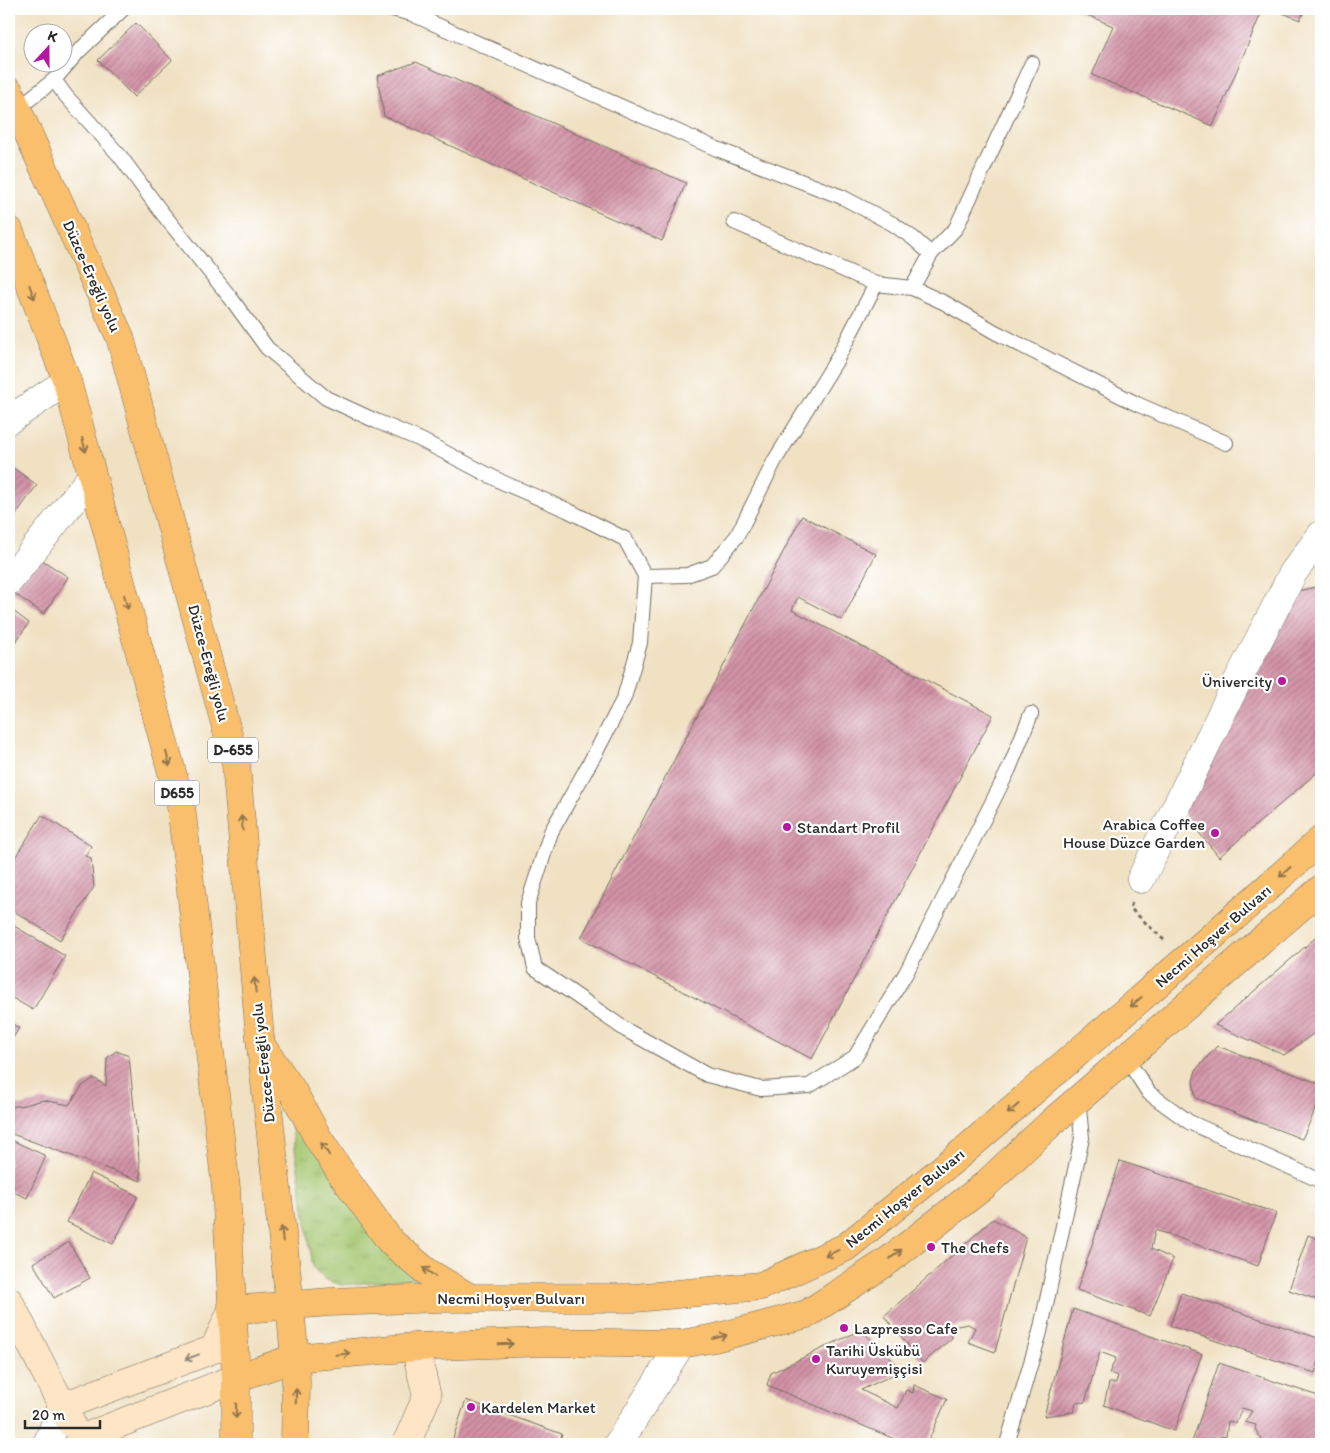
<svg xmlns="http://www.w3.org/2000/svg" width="1330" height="1453" viewBox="0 0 1330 1453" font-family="Itim,sans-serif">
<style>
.grass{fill:url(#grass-tufts);stroke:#68784d}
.building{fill:url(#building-hatch)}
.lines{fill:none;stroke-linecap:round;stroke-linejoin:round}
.lane-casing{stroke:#706b60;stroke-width:16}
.street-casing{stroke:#706b60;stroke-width:29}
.secondary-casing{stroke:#706b60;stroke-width:29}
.primary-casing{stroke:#706b60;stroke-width:29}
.highway-casing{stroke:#706b60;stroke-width:29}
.path{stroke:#706b60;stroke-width:3;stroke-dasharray:4 4;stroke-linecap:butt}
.lane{stroke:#fff;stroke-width:14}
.street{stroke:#fff;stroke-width:28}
.secondary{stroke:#fde5c5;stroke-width:28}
.primary{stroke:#f9bf6d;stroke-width:28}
.highway{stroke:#f9bf6d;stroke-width:28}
.oneway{stroke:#92754c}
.oneway2{stroke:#948878}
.poi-dot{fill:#b5179e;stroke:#fff;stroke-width:2}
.labels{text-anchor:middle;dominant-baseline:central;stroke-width:4.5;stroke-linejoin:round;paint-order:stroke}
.shield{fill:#fff;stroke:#6b6b6b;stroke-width:1}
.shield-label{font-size:15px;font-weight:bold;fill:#2b2b2b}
.street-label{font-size:16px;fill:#2b2b2b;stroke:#fff}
.poi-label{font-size:16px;fill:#2b2b2b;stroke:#fff;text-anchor:start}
</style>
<defs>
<pattern id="grass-tufts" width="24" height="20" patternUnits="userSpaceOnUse" patternTransform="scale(1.25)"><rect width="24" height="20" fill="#a4c66f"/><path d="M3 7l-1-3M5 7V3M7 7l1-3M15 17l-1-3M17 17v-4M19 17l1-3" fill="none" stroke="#8daa60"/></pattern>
<pattern id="building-hatch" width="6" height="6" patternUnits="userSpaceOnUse" patternTransform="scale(1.25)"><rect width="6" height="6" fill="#d393a7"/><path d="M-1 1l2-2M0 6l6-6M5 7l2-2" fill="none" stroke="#ab7888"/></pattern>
</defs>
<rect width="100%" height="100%" fill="#fff"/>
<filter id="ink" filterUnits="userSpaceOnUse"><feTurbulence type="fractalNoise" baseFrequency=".02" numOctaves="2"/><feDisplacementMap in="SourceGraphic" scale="10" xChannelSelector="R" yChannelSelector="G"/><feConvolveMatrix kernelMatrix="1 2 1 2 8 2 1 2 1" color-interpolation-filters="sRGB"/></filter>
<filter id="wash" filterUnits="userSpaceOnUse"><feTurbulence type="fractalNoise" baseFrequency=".0096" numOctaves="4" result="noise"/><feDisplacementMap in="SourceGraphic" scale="20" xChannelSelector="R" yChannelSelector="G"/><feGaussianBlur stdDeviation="1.12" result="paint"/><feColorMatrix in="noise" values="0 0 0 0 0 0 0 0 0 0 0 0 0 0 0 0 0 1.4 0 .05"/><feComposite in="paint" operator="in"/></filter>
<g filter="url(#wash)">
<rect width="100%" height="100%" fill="#f0e1c3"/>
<path class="grass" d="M 291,1122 L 308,1136 L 420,1278 L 341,1285 L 324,1279 L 313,1267 Z"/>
<g id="blocks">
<g class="building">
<path d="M 1073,9 L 1263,9 L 1213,126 L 1092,75 L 1113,26 Z"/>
<path d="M 1273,9 L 1305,9 L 1300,20 Z"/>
<path d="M 136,23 L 172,60 L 134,97 L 98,60 Z"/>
<path d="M 416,62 L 686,183 L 662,241 L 384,116 L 377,76 Z"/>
<path d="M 9,465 L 37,485 L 11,521 L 9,519 Z"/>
<path d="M 802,516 L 876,554 L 842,620 L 798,597 L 792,610 L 993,715 L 812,1059 L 581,938 Z"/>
<path d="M 36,556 L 68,577 L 44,614 L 12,592 Z"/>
<path d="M 1321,586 L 1321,769 L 1219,857 L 1182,812 L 1283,594 Z"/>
<path d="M 9,608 L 29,623 L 9,651 Z"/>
<path d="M 42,815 L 91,846 L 85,856 L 91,858 L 94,887 L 60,940 L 9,908 L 9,867 Z"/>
<path d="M 9,923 L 65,956 L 33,1010 L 9,996 Z"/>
<path d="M 1321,933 L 1321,1028 L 1284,1055 L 1215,1025 Z"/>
<path d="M 9,1022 L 19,1028 L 9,1045 Z"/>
<path d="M 1217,1046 L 1321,1084 L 1321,1097 L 1302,1139 L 1196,1098 L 1193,1082 L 1196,1070 Z"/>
<path d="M 116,1051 L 129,1056 L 141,1181 L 9,1133 L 9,1107 L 25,1105 L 43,1100 L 69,1105 L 82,1086 L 94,1078 L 106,1086 L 107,1058 Z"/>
<path d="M 9,1139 L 46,1156 L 27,1198 L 9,1190 Z"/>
<path d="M 1120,1161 L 1276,1213 L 1258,1266 L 1155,1230 L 1151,1249 L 1173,1259 L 1150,1316 L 1077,1290 Z"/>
<path d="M 91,1173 L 138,1196 L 113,1244 L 67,1222 Z"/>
<path d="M 993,1219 L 1026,1237 L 995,1352 L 968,1342 L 975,1328 L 968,1324 L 947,1328 L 952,1338 L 923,1363 L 884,1316 Z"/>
<path d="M 1308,1235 L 1321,1240 L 1321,1301 L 1289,1290 Z"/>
<path d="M 69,1242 L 90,1278 L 54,1298 L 33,1263 Z"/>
<path d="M 1181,1293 L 1321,1339 L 1321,1354 L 1315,1373 L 1170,1326 Z"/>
<path d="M 1073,1309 L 1202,1354 L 1174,1431 L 1104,1405 L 1109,1383 L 1116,1383 L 1118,1376 L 1109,1373 L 1116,1358 L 1100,1352 L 1085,1402 L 1076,1403 L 1074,1412 L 1044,1416 Z"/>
<path d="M 861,1330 L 903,1370 L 861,1390 L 898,1408 L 906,1390 L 913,1393 L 914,1385 L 947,1399 L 927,1444 L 906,1444 L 767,1385 L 771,1373 Z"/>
<path d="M 1219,1363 L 1321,1397 L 1321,1444 L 1249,1444 L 1262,1440 L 1255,1429 L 1256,1425 L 1245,1422 L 1252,1411 L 1242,1408 L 1236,1423 L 1228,1421 L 1226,1436 L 1192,1442 Z"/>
<path d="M 466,1400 L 562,1434 L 559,1444 L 451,1444 Z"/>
</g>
</g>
</g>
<g filter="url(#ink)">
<use href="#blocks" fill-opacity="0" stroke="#706b60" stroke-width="1"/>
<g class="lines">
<g class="lane-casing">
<g id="lane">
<path d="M 392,9 L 412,14 L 717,149 L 842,197 L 893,224 L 913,238 L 931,254 L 912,288"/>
<path d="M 54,80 L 78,52 L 123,9"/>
<path d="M 17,109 L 54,80 L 66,96 L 120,156 L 159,209 L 230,297 L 267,348 L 326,398 L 376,421 L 421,440 L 504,483 L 567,510 L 625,539 L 645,576 L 640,643 L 624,698 L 597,750 L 551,832 L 528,903 L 528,938 L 535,968 L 571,992 L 626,1030 L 707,1075 L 761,1089 L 809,1086 L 855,1057 L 906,973 L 1009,769 L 1031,714"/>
<path d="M 734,222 L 876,284"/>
<path d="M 931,254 L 956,228 L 1032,63"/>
<path d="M 645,576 L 687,575 L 712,566 L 737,536 L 775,460 L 836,361 L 876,284 L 912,288 L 945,303 L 995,332 L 1137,404 L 1226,443"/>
<path d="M 1126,1058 L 1149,1093 L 1189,1122 L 1321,1181"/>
<path d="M 1007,1444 L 1040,1332 L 1082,1138 L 1078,1100"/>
</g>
</g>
<g class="street-casing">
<g id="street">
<path d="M 9,420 L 67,381"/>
<path d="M 9,581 L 92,476"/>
<path d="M 1141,879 L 1233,690 L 1293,573 L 1321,535"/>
<path d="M 47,1444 L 63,1406"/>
<path d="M 618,1444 L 681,1344"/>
</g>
</g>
<g class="secondary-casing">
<g id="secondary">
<path d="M 9,1301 L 71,1423"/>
<path d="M 63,1406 L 214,1349 L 232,1310"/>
<path d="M 80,1439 L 236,1378"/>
<path d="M 406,1444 L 427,1396 L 415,1347"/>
</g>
</g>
<g class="primary-casing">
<g id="primary">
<path d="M 261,1045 L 292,1090 L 318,1138 L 343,1176 L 391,1242 L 427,1272 L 470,1298"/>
<path d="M 232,1310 L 330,1302 L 440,1298 L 635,1298 L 761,1286 L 846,1247 L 958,1156 L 1214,935 L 1321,840"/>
<path d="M 236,1378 L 295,1358 L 415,1347 L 544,1342 L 681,1344 L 715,1338 L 807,1314 L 888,1261 L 985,1185 L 1051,1123 L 1321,889"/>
</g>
</g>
<g class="highway-casing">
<g id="highway">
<path d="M 9,91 L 120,337 L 236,764 L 260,1038 L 287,1277 L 295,1358 L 296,1382 L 295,1444"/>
<path d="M 9,230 L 67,381 L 181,806 L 226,1188 L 236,1378 L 236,1444"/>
</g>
</g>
<path class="path" d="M 1132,903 L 1130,908 L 1165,941"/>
<use href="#lane" class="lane"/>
<use href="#street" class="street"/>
<use href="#secondary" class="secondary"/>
<use href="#primary" class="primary"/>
<use href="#highway" class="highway"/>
</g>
<defs><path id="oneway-shaft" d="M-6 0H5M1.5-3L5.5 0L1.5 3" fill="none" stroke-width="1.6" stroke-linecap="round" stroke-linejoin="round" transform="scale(1.25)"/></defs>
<g class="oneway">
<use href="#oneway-shaft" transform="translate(32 292) rotate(69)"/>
<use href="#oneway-shaft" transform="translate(84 445) rotate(75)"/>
<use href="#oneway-shaft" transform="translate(126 602) rotate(75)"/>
<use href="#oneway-shaft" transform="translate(168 759) rotate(75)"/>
<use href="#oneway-shaft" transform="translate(242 823) rotate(-95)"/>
<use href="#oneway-shaft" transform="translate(1285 872) rotate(138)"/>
<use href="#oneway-shaft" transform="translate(255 985) rotate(-95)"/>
<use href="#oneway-shaft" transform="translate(1136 1002) rotate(139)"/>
<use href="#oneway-shaft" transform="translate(1013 1109) rotate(139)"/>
<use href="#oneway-shaft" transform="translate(325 1149) rotate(-124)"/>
<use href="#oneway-shaft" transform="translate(282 1234) rotate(-96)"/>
<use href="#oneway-shaft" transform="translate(832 1253) rotate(156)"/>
<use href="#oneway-shaft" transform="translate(896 1254) rotate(-38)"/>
<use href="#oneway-shaft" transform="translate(429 1272) rotate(-145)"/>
<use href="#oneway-shaft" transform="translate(720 1337) rotate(-14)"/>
<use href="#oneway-shaft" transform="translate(506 1344) rotate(-2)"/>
<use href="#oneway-shaft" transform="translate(343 1354) rotate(-5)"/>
<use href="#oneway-shaft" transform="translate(296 1396) rotate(-88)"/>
<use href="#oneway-shaft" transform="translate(236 1411) rotate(90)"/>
</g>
<use class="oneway2" href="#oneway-shaft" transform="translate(192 1357) rotate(159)"/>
</g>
<g class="poi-dot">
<circle cx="1282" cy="681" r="5"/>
<circle cx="787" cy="827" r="5"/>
<circle cx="1215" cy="833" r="5"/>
<circle cx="931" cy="1247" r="5"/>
<circle cx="844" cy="1328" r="5"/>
<circle cx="816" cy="1359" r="5"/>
<circle cx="471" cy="1407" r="5"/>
</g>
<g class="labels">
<g class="shield">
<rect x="208" y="737.5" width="50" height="25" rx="4"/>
<rect x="154.5" y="780.5" width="45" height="25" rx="4"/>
</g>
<g class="shield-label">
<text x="233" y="750">D-655</text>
<text x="177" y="793">D655</text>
</g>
<g class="street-label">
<text transform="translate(92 276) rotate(66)">Düzce-Ereğli yolu</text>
<text transform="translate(209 663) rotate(75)">Düzce-Ereğli yolu</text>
<text transform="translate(1213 936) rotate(-41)">Necmi Hoşver Bulvarı</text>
<text transform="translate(263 1063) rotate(-96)">Düzce-Ereğli yolu</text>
<text transform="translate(905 1198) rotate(-39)">Necmi Hoşver Bulvarı</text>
<text x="511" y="1298">Necmi Hoşver Bulvarı</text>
</g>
<g class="poi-label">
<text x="1272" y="681" text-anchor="end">Ünivercity</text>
<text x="1205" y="824" text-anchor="end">Arabica Coffee<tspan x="1205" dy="18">House Düzce Garden</tspan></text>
<text x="797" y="827">Standart Profil</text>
<text x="941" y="1247">The Chefs</text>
<text x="854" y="1328">Lazpresso Cafe</text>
<text x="826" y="1350">Tarihi Üskübü<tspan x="826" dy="18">Kuruyemişçisi</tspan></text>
<text x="481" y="1407">Kardelen Market</text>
</g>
</g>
<rect width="1330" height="1453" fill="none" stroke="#fff" stroke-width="30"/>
<g transform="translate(48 48) rotate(21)"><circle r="24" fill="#ffffff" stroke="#aaaaaa"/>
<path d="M0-4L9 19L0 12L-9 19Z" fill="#b5179e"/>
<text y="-8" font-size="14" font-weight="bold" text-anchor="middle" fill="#2b2b2b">K</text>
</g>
<path d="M25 1420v8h75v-8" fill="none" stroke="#2b2b2b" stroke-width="2.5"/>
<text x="32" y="1420" font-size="15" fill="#2b2b2b" stroke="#ffffff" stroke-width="4" paint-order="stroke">20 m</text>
</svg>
